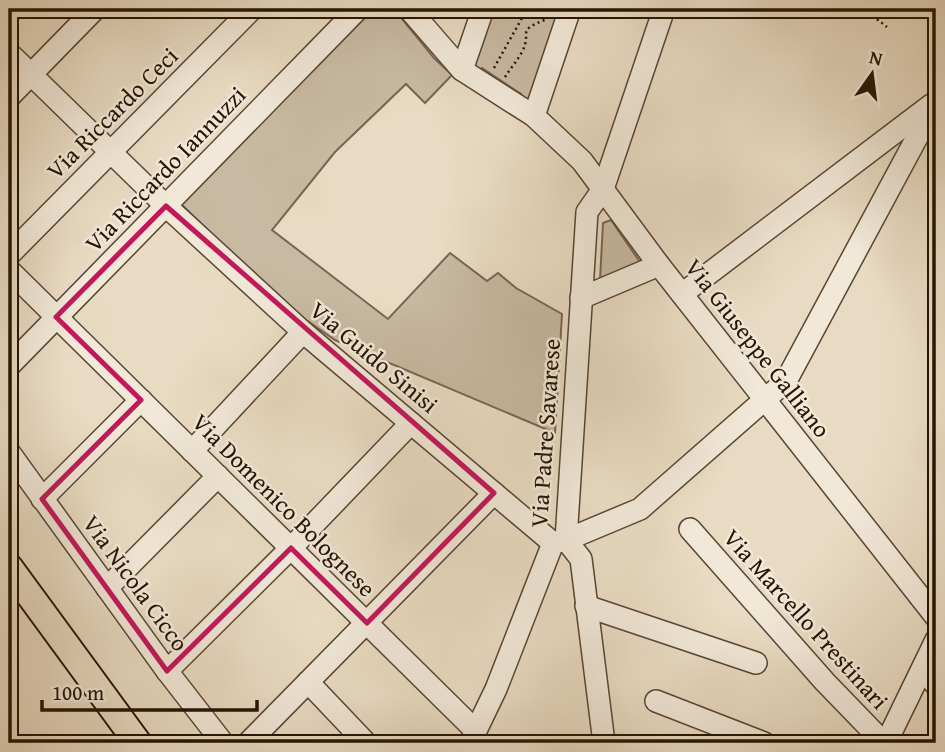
<svg xmlns="http://www.w3.org/2000/svg" width="945" height="752" viewBox="0 0 945 752" font-family="'Gentium Book Plus',serif">
<style>
.green{fill:#c8b9a2;stroke:#766652;stroke-width:2}
.lines{fill:none;stroke-linecap:round;stroke-linejoin:round}
.minor-casing{stroke:#564633;stroke-width:24}
.major-casing{stroke:#251403;stroke-width:30}
.path{stroke:#251403;stroke-width:2.5;stroke-dasharray:2 3.5;stroke-linecap:butt}
.minor{stroke:#f1e8d8;stroke-width:21}
.major{stroke:#e9dbc3;stroke-width:26}
.marked{fill:none;stroke:#c2185b;stroke-width:5;stroke-linejoin:round}
.labels{text-anchor:middle;dominant-baseline:central;stroke-width:5;stroke-linejoin:round;paint-order:stroke}
.street-label{font-size:24px;fill:#251403;stroke:#f1e8d8}
</style>
<rect width="100%" height="100%" fill="#e9dbc3"/>
<filter id="stains"><feTurbulence type="fractalNoise" baseFrequency=".00286" numOctaves="4"/><feColorMatrix values="0 0 0 0 .2 0 0 0 0 .09 0 0 0 0 .02 0 0 0 .5 -.17"/></filter>
<radialGradient id="worn" r=".72"><stop offset=".6" stop-color="#630" stop-opacity="0"/><stop offset="1" stop-color="#630" stop-opacity=".3"/></radialGradient>
<g class="green">
<path d="M 369,9 L 394,9 L 434,58 L 452,75 L 425,103 L 406,84 L 335,152 L 272,230 L 388,319 L 450,253 L 487,281 L 498,273 L 516,288 L 562,314 L 555,433 L 335,340 L 286,306 L 180,203 Z"/>
<path d="M 488,9 L 561,9 L 530,103 L 519,100 L 521,94 L 482,68 L 478,71 L 471,67 Z"/>
<path d="M 611,220 L 640,262 L 600,280 L 603,223 Z"/>
</g>
<g class="lines">
<g class="minor-casing">
<g id="minor">
<path d="M 409,9 L 462,70 L 534,116 L 582,161 L 659,265 L 936,617"/>
<path d="M 9,53 L 166,206 L 303,332 L 553,543"/>
<path d="M 462,70 L 483,9"/>
<path d="M 9,97 L 95,9"/>
<path d="M 534,116 L 570,9"/>
<path d="M 9,255 L 252,9"/>
<path d="M 9,270 L 475,730"/>
<path d="M 682,294 L 931,105"/>
<path d="M 581,298 L 659,265"/>
<path d="M 9,366 L 358,9"/>
<path d="M 192,451 L 303,332"/>
<path d="M 9,452 L 167,671 L 223,743"/>
<path d="M 42,499 L 141,400"/>
<path d="M 690,529 L 825,682 L 884,743"/>
<path d="M 107,588 L 218,476"/>
<path d="M 586,606 L 756,663"/>
<path d="M 923,668 L 936,685"/>
<path d="M 167,671 L 291,548 L 411,423"/>
<path d="M 308,682 L 365,742 L 364,743"/>
<path d="M 656,701 L 764,743"/>
<path d="M 248,743 L 494,493"/>
<path d="M 470,743 L 496,689 L 553,543 L 566,540 L 587,212 L 603,189 L 664,9"/>
<path d="M 604,743 L 581,559 L 566,540 L 640,509 L 786,381 L 936,102"/>
<path d="M 886,743 L 936,640"/>
</g>
</g>
<g class="major-casing">
<path id="major" d="M 9,567 L 138,743"/>
</g>
<g class="path">
<path d="M 537,9 L 547,19"/>
<path d="M 864,9 L 887,27"/>
<path d="M 494,68 L 527,9"/>
<path d="M 505,77 C 510,69 517,61 522,52 C 533,30 514,32 547,19"/>
</g>
<use href="#minor" class="minor"/>
<use href="#major" class="major"/>
</g>
<path class="marked" d="M 166,206 L 494,493 L 367,623 L 291,548 L 167,671 L 42,499 L 141,400 L 56,317 Z"/>
<g class="labels">
<g class="street-label">
<text transform="translate(112 113) rotate(-45)">Via Riccardo Ceci</text>
<text transform="translate(165 169) rotate(-46)">Via Riccardo Iannuzzi</text>
<text transform="translate(758 348) rotate(52)">Via Giuseppe Galliano</text>
<text transform="translate(374 357) rotate(40)">Via Guido Sinisi</text>
<text transform="translate(545 433) rotate(-86)">Via Padre Savarese</text>
<text transform="translate(284 505) rotate(45)">Via Domenico Bolognese</text>
<text transform="translate(136 583) rotate(54)">Via Nicola Cicco</text>
<text transform="translate(806 619) rotate(48)">Via Marcello Prestinari</text>
</g>
</g>
<rect width="945" height="752" fill="none" stroke="#e9dbc3" stroke-width="35"/>
<rect x="10" y="10" width="924" height="731" fill="none" stroke="#251403" stroke-width="3.5"/>
<rect x="18" y="18" width="910" height="717" fill="none" stroke="#251403" stroke-width="2"/>
<g transform="translate(872 74) rotate(14)" stroke="#f1e8d8" stroke-width="5" paint-order="stroke">
<path d="M0-5L12 26L0 18L-12 26Z" fill="#251403"/>
<text y="-10" font-size="19" font-weight="bold" text-anchor="middle" fill="#251403">N</text>
</g>
<path d="M42 700v10h215v-10" fill="none" stroke="#251403" stroke-width="3.5"/>
<text x="52" y="700" font-size="21" fill="#251403" stroke="#f1e8d8" stroke-width="5" paint-order="stroke">100 m</text>
<rect width="100%" height="100%" filter="url(#stains)"/>
<rect width="100%" height="100%" fill="url(#worn)"/>
</svg>
